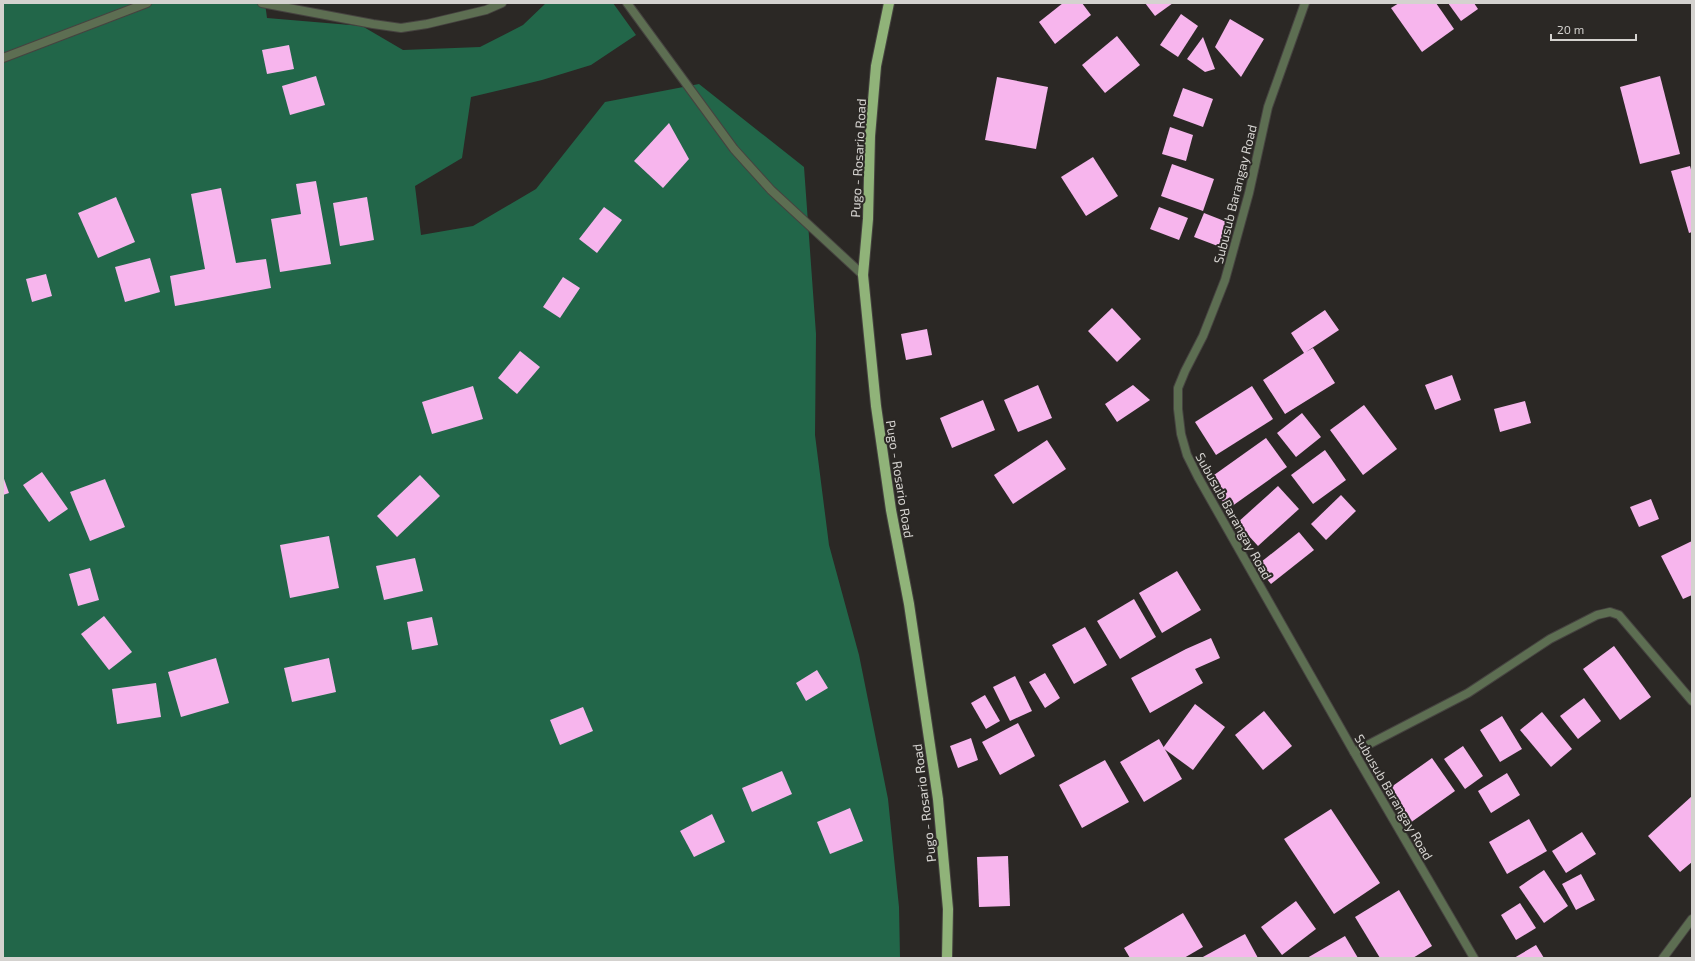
<svg xmlns="http://www.w3.org/2000/svg" width="1695" height="961" viewBox="0 0 1695 961" font-family="'Exo 2',sans-serif">
<style>
.forest{fill:#226649}
.building{fill:#f7b5ed}
.lines{fill:none;stroke-linecap:round;stroke-linejoin:round}
.street-casing{stroke:#464340;stroke-width:10}
.primary-casing{stroke:#464340;stroke-width:12}
.street{stroke:#5d6e52;stroke-width:8}
.primary{stroke:#90b379;stroke-width:10}
.labels{text-anchor:middle;dominant-baseline:central;stroke-width:4;stroke-linejoin:round;paint-order:stroke}
.street-label{font-size:13px;fill:#d4d2cf;stroke:#2b2825}
</style>
<rect width="100%" height="100%" fill="#2b2825"/>
<path class="forest" d="M 3,3 L 265,3 L 267,18 L 362,26 L 403,50 L 480,47 L 523,25 L 546,3 L 613,3 L 636,35 L 591,65 L 542,80 L 471,97 L 462,158 L 415,186 L 421,235 L 473,226 L 536,189 L 605,102 L 699,84 L 804,167 L 816,334 L 815,435 L 829,545 L 859,655 L 888,799 L 899,907 L 900,958 L 3,958 Z"/>
<g class="building">
<path d="M 1063,3 L 1082,3 L 1091,15 L 1055,44 L 1039,22 Z"/>
<path d="M 1145,3 L 1173,3 L 1155,16 Z"/>
<path d="M 1399,3 L 1436,3 L 1454,29 L 1422,52 L 1391,8 Z"/>
<path d="M 1448,3 L 1474,3 L 1478,9 L 1461,21 Z"/>
<path d="M 1181,14 L 1198,26 L 1178,57 L 1160,45 Z"/>
<path d="M 1230,19 L 1264,39 L 1241,77 L 1215,47 Z"/>
<path d="M 1117,36 L 1140,65 L 1105,93 L 1082,65 Z"/>
<path d="M 1203,37 L 1215,69 L 1205,72 L 1187,59 Z"/>
<path d="M 289,45 L 294,69 L 267,74 L 262,50 Z"/>
<path d="M 316,76 L 325,105 L 290,115 L 282,86 Z"/>
<path d="M 1660,76 L 1680,154 L 1640,164 L 1620,87 Z"/>
<path d="M 997,77 L 1048,87 L 1036,149 L 985,140 Z"/>
<path d="M 1183,88 L 1213,99 L 1203,127 L 1173,116 Z"/>
<path d="M 669,123 L 689,159 L 663,188 L 634,161 Z"/>
<path d="M 1170,127 L 1193,135 L 1186,161 L 1162,154 Z"/>
<path d="M 1093,157 L 1118,196 L 1086,216 L 1061,177 Z"/>
<path d="M 1172,164 L 1214,179 L 1203,211 L 1161,196 Z"/>
<path d="M 1690,166 L 1692,173 L 1692,232 L 1689,233 L 1671,171 Z"/>
<path d="M 316,181 L 331,264 L 280,272 L 271,219 L 301,214 L 296,184 Z"/>
<path d="M 221,188 L 236,263 L 266,259 L 271,288 L 175,306 L 170,276 L 205,269 L 191,194 Z"/>
<path d="M 116,197 L 135,242 L 98,258 L 78,213 Z"/>
<path d="M 367,197 L 374,240 L 340,246 L 333,203 Z"/>
<path d="M 604,207 L 622,220 L 597,253 L 579,239 Z"/>
<path d="M 1159,207 L 1188,218 L 1179,240 L 1150,229 Z"/>
<path d="M 1204,213 L 1232,224 L 1223,248 L 1194,237 Z"/>
<path d="M 150,258 L 160,292 L 125,302 L 115,267 Z"/>
<path d="M 46,274 L 52,296 L 32,302 L 26,279 Z"/>
<path d="M 563,277 L 580,288 L 560,318 L 543,307 Z"/>
<path d="M 1112,308 L 1141,339 L 1117,362 L 1088,331 Z"/>
<path d="M 1325,310 L 1339,330 L 1306,352 L 1313,348 L 1335,383 L 1285,414 L 1263,380 L 1304,353 L 1291,333 Z"/>
<path d="M 927,329 L 932,355 L 906,360 L 901,334 Z"/>
<path d="M 520,351 L 540,367 L 517,394 L 498,378 Z"/>
<path d="M 1452,375 L 1461,400 L 1435,410 L 1425,385 Z"/>
<path d="M 1038,385 L 1052,418 L 1018,432 L 1004,400 Z"/>
<path d="M 1133,385 L 1150,400 L 1117,422 L 1105,404 Z"/>
<path d="M 473,386 L 483,419 L 432,434 L 422,402 Z"/>
<path d="M 1252,386 L 1273,419 L 1216,455 L 1195,422 Z"/>
<path d="M 983,400 L 995,430 L 952,448 L 940,418 Z"/>
<path d="M 1525,401 L 1531,423 L 1500,432 L 1494,409 Z"/>
<path d="M 1364,405 L 1397,449 L 1363,475 L 1330,430 Z"/>
<path d="M 1302,413 L 1321,437 L 1296,457 L 1277,433 Z"/>
<path d="M 1266,438 L 1287,467 L 1228,509 L 1207,480 Z"/>
<path d="M 1047,440 L 1066,469 L 1013,504 L 994,475 Z"/>
<path d="M 1325,450 L 1346,480 L 1313,504 L 1291,475 Z"/>
<path d="M 42,472 L 68,509 L 49,522 L 23,485 Z"/>
<path d="M 420,475 L 440,496 L 397,537 L 377,516 Z"/>
<path d="M 3,476 L 9,493 L 3,495 Z"/>
<path d="M 105,479 L 125,527 L 90,541 L 70,492 Z"/>
<path d="M 1278,486 L 1299,509 L 1258,546 L 1237,523 Z"/>
<path d="M 1341,495 L 1356,511 L 1326,540 L 1311,524 Z"/>
<path d="M 1651,499 L 1659,519 L 1639,527 L 1630,507 Z"/>
<path d="M 1299,532 L 1314,550 L 1271,584 L 1256,566 Z"/>
<path d="M 329,536 L 339,588 L 290,598 L 280,545 Z"/>
<path d="M 1692,541 L 1692,595 L 1683,599 L 1661,556 Z"/>
<path d="M 415,558 L 423,591 L 384,600 L 376,566 Z"/>
<path d="M 90,568 L 99,600 L 78,606 L 69,574 Z"/>
<path d="M 1177,571 L 1201,610 L 1162,633 L 1139,593 Z"/>
<path d="M 1134,599 L 1156,637 L 1120,659 L 1097,621 Z"/>
<path d="M 104,616 L 132,652 L 109,670 L 81,634 Z"/>
<path d="M 432,617 L 438,645 L 412,650 L 407,622 Z"/>
<path d="M 1085,627 L 1107,665 L 1074,684 L 1052,645 Z"/>
<path d="M 1211,638 L 1220,658 L 1195,669 L 1203,683 L 1150,713 L 1131,678 L 1186,649 Z"/>
<path d="M 1614,646 L 1651,697 L 1620,720 L 1583,669 Z"/>
<path d="M 216,658 L 229,703 L 181,717 L 168,672 Z"/>
<path d="M 329,658 L 336,692 L 292,702 L 284,668 Z"/>
<path d="M 817,670 L 828,688 L 806,701 L 796,683 Z"/>
<path d="M 1045,673 L 1060,698 L 1045,708 L 1029,682 Z"/>
<path d="M 1015,676 L 1032,711 L 1010,721 L 993,687 Z"/>
<path d="M 156,683 L 161,717 L 117,724 L 112,689 Z"/>
<path d="M 985,695 L 1000,721 L 986,729 L 971,703 Z"/>
<path d="M 1584,698 L 1601,721 L 1578,739 L 1560,716 Z"/>
<path d="M 1195,704 L 1225,727 L 1193,770 L 1163,748 Z"/>
<path d="M 583,707 L 593,731 L 560,745 L 550,720 Z"/>
<path d="M 1264,711 L 1292,746 L 1263,770 L 1235,735 Z"/>
<path d="M 1542,712 L 1572,749 L 1551,767 L 1520,730 Z"/>
<path d="M 1502,716 L 1522,749 L 1500,762 L 1480,730 Z"/>
<path d="M 1018,723 L 1035,756 L 1000,775 L 982,742 Z"/>
<path d="M 971,738 L 978,760 L 958,768 L 950,746 Z"/>
<path d="M 1159,739 L 1182,779 L 1144,802 L 1120,762 Z"/>
<path d="M 1463,746 L 1483,776 L 1465,789 L 1444,759 Z"/>
<path d="M 1432,758 L 1455,791 L 1410,823 L 1387,790 Z"/>
<path d="M 1105,760 L 1129,802 L 1082,828 L 1059,785 Z"/>
<path d="M 782,771 L 792,794 L 752,812 L 742,788 Z"/>
<path d="M 1507,773 L 1520,795 L 1491,813 L 1478,791 Z"/>
<path d="M 1692,796 L 1692,862 L 1680,872 L 1648,836 Z"/>
<path d="M 850,808 L 863,841 L 830,854 L 817,822 Z"/>
<path d="M 1331,809 L 1380,883 L 1334,914 L 1284,839 Z"/>
<path d="M 712,814 L 725,842 L 694,857 L 680,831 Z"/>
<path d="M 1529,819 L 1547,851 L 1507,874 L 1489,842 Z"/>
<path d="M 1582,832 L 1596,854 L 1566,873 L 1552,851 Z"/>
<path d="M 1008,856 L 1010,906 L 979,907 L 977,857 Z"/>
<path d="M 1544,870 L 1568,906 L 1544,923 L 1519,887 Z"/>
<path d="M 1581,874 L 1595,900 L 1576,910 L 1562,884 Z"/>
<path d="M 1399,890 L 1432,946 L 1413,958 L 1380,958 L 1355,917 Z"/>
<path d="M 1296,901 L 1316,929 L 1282,955 L 1261,927 Z"/>
<path d="M 1520,903 L 1536,928 L 1516,940 L 1501,915 Z"/>
<path d="M 1183,913 L 1203,947 L 1184,958 L 1130,958 L 1124,948 Z"/>
<path d="M 1245,934 L 1258,958 L 1201,958 Z"/>
<path d="M 1345,936 L 1358,958 L 1307,958 Z"/>
<path d="M 1536,945 L 1544,958 L 1514,958 Z"/>
</g>
<g class="lines">
<g class="street-casing">
<g id="street">
<path d="M 262,3 L 373,24 L 401,28 L 427,24 L 486,10 L 502,3"/>
<path d="M 627,3 L 734,149 L 771,190 L 863,275"/>
<path d="M 1305,3 L 1268,107 L 1249,193 L 1225,280 L 1203,336 L 1185,371 L 1178,388 L 1178,409 L 1181,434 L 1187,455 L 1198,477 L 1354,752 L 1474,958"/>
<path d="M 3,58 L 147,3"/>
<path d="M 1354,752 L 1468,693 L 1550,639 L 1597,615 L 1610,612 L 1619,615 L 1692,701"/>
<path d="M 1663,958 L 1692,919"/>
</g>
</g>
<g class="primary-casing">
<path id="primary" d="M 889,3 L 876,66 L 870,136 L 868,219 L 863,275 L 876,406 L 891,510 L 909,604 L 938,799 L 948,909 L 947,958"/>
</g>
<use href="#street" class="street"/>
<use href="#primary" class="primary"/>
</g>
<g class="labels">
<g class="street-label">
<text transform="translate(858 158) rotate(-87)">Pugo - Rosario Road</text>
<text transform="translate(1235 194) rotate(-76)">Subusub Barangay Road</text>
<text transform="translate(900 479) rotate(81)">Pugo - Rosario Road</text>
<text transform="translate(1234 516) rotate(61)">Subusub Barangay Road</text>
<text transform="translate(1394 797) rotate(60)">Subusub Barangay Road</text>
<text transform="translate(924 803) rotate(-97)">Pugo - Rosario Road</text>
</g>
</g>
<rect width="1695" height="961" fill="none" stroke="#d4d2cf" stroke-width="8"/>
<path d="M1551 34v6h85v-6" fill="none" stroke="#d4d2cf" stroke-width="2"/>
<text x="1557" y="34" font-size="12" fill="#d4d2cf" stroke="#2b2825" stroke-width="3" paint-order="stroke">20 m</text>
</svg>
